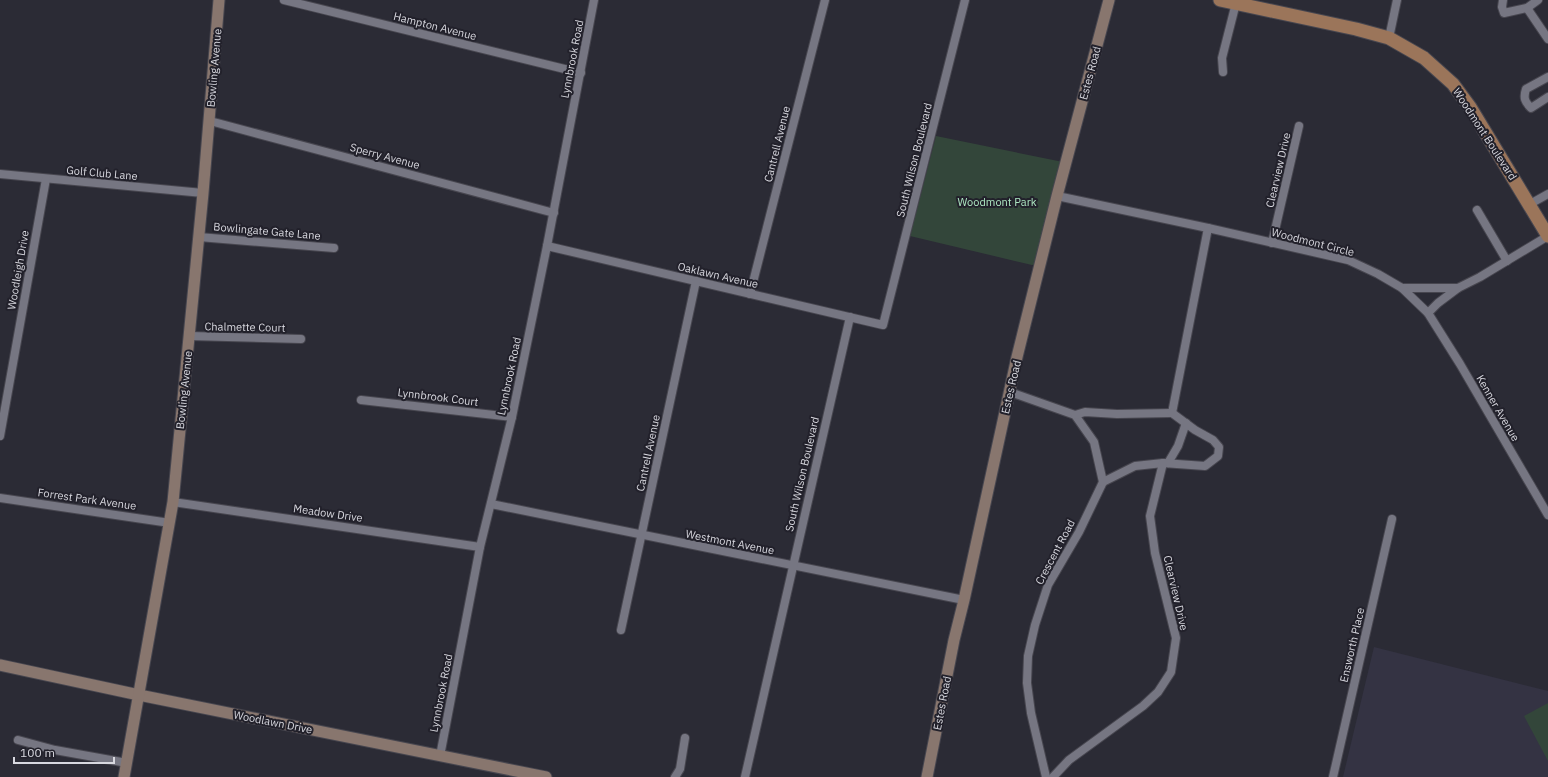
<svg xmlns="http://www.w3.org/2000/svg" width="1548" height="777" viewBox="0 0 1548 777" font-family="'IBM Plex Sans',sans-serif">
<style>
.built{fill:#343343}
.park{fill:#33463a}
.lines{fill:none;stroke-linecap:round;stroke-linejoin:round}
.street-casing{stroke:#47464f;stroke-width:10}
.secondary-casing{stroke:#47464f;stroke-width:13}
.primary-casing{stroke:#47464f;stroke-width:15}
.street{stroke:#767682;stroke-width:8}
.secondary{stroke:#88766e;stroke-width:11}
.primary{stroke:#9b755a;stroke-width:13}
.labels{text-anchor:middle;dominant-baseline:central;stroke-width:4;stroke-linejoin:round;paint-order:stroke}
.street-label{font-size:11px;fill:#d8d8df;stroke:#22212b}
.park-label{font-size:11px;fill:#aee8c3;stroke:#22212b}
</style>
<rect width="100%" height="100%" fill="#2b2b35"/>
<path class="built" d="M 1374,647 L 1548,691 L 1548,777 L 1343,777 Z"/>
<g class="park">
<path d="M 936,136 L 1063,162 L 1037,264 L 1032,265 L 910,236 Z"/>
<path d="M 1548,703 L 1548,761 L 1524,716 Z"/>
</g>
<g class="lines">
<g class="street-casing">
<g id="street">
<path d="M 284,0 L 581,73"/>
<path d="M 1503,0 L 1502,7 L 1504,13 L 1527,8 L 1538,0"/>
<path d="M 1527,8 L 1548,39"/>
<path d="M 1389,38 L 1397,0"/>
<path d="M 1223,72 L 1222,58 L 1236,3"/>
<path d="M 1548,77 L 1526,89 C 1523,98 1525,102 1531,108 L 1548,97"/>
<path d="M 210,121 L 554,213"/>
<path d="M 0,174 L 203,193"/>
<path d="M 1057,196 L 1208,228 L 1348,260 L 1378,274 L 1402,288 L 1458,288 L 1480,277 L 1548,236"/>
<path d="M 1530,204 L 1548,194"/>
<path d="M 1477,210 L 1507,261"/>
<path d="M 199,237 L 334,248"/>
<path d="M 1272,243 L 1299,126"/>
<path d="M 547,246 L 883,325 L 965,0"/>
<path d="M 1402,288 L 1428,313 L 1460,364 L 1548,515"/>
<path d="M 750,294 L 825,0"/>
<path d="M 1428,313 L 1438,303 L 1458,288"/>
<path d="M 189,336 L 301,339"/>
<path d="M 1010,392 L 1075,415 L 1094,442 L 1103,482 L 1079,532 L 1048,585 L 1035,625 L 1028,656 L 1027,683 L 1031,713 L 1046,777"/>
<path d="M 361,400 L 512,417"/>
<path d="M 1172,413 L 1208,228"/>
<path d="M 1075,415 L 1085,412 L 1117,414 L 1172,413"/>
<path d="M 0,436 L 46,179"/>
<path d="M 1168,463 L 1178,446 L 1186,423"/>
<path d="M 1103,482 L 1135,466 L 1163,463 L 1205,466 L 1218,456 L 1219,447 L 1213,440 L 1195,430 L 1172,413"/>
<path d="M 0,498 L 170,523"/>
<path d="M 173,502 L 480,547"/>
<path d="M 491,504 L 964,600"/>
<path d="M 621,630 L 696,281"/>
<path d="M 18,740 L 55,750 L 127,763"/>
<path d="M 440,756 L 480,547 L 512,417 L 547,246 L 594,0"/>
<path d="M 675,777 L 680,769 L 685,738"/>
<path d="M 745,777 L 850,317"/>
<path d="M 1053,777 L 1069,760 L 1143,706 L 1158,692 L 1171,672 L 1176,638 L 1155,553 L 1150,516 L 1163,463"/>
<path d="M 1333,777 L 1392,519"/>
</g>
</g>
<g class="secondary-casing">
<g id="secondary">
<path d="M 0,665 L 139,695 L 546,777"/>
<path d="M 124,777 L 173,502 L 203,193 L 219,0"/>
<path d="M 927,777 L 954,640 L 964,600 L 1017,357 L 1057,196 L 1109,0"/>
</g>
</g>
<g class="primary-casing">
<path id="primary" d="M 1220,0 L 1356,29 L 1389,38 L 1424,58 L 1453,84 L 1470,107 L 1548,236"/>
</g>
<use href="#street" class="street"/>
<use href="#secondary" class="secondary"/>
<use href="#primary" class="primary"/>
</g>
<g class="labels">
<g class="street-label">
<text transform="translate(435 26) rotate(14)">Hampton Avenue</text>
<text transform="translate(572 59) rotate(-79)">Lynnbrook Road</text>
<text transform="translate(214 68) rotate(-85)">Bowling Avenue</text>
<text transform="translate(1090 73) rotate(-75)">Estes Road</text>
<text transform="translate(1485 134) rotate(57)">Woodmont Boulevard</text>
<text transform="translate(777 144) rotate(-76)">Cantrell Avenue</text>
<text transform="translate(385 156) rotate(15)">Sperry Avenue</text>
<text transform="translate(914 160) rotate(-76)">South Wilson Boulevard</text>
<text transform="translate(1278 170) rotate(-77)">Clearview Drive</text>
<text transform="translate(102 173) rotate(5)">Golf Club Lane</text>
<text transform="translate(267 231) rotate(5)">Bowlingate Gate Lane</text>
<text transform="translate(1313 242) rotate(14)">Woodmont Circle</text>
<text transform="translate(18 270) rotate(-80)">Woodleigh Drive</text>
<text transform="translate(718 275) rotate(13)">Oaklawn Avenue</text>
<text transform="translate(245 327) rotate(1)">Chalmette Court</text>
<text transform="translate(509 376) rotate(-78)">Lynnbrook Road</text>
<text transform="translate(1011 387) rotate(-77)">Estes Road</text>
<text transform="translate(184 390) rotate(-84)">Bowling Avenue</text>
<text transform="translate(438 397) rotate(7)">Lynnbrook Court</text>
<text transform="translate(1498 408) rotate(60)">Kenner Avenue</text>
<text transform="translate(648 453) rotate(-78)">Cantrell Avenue</text>
<text transform="translate(802 474) rotate(-77)">South Wilson Boulevard</text>
<text transform="translate(87 499) rotate(8)">Forrest Park Avenue</text>
<text transform="translate(328 513) rotate(8)">Meadow Drive</text>
<text transform="translate(730 542) rotate(11)">Westmont Avenue</text>
<text transform="translate(1055 552) rotate(-62)">Crescent Road</text>
<text transform="translate(1176 593) rotate(77)">Clearview Drive</text>
<text transform="translate(1352 645) rotate(-77)">Ensworth Place</text>
<text transform="translate(441 693) rotate(-79)">Lynnbrook Road</text>
<text transform="translate(942 703) rotate(-79)">Estes Road</text>
<text transform="translate(273 722) rotate(11)">Woodlawn Drive</text>
</g>
<g class="park-label">
<text x="997" y="202">Woodmont Park</text>
</g>
</g>
<path d="M14 757v6h100v-6" fill="none" stroke="#d8d8df" stroke-width="2"/>
<text x="20" y="757" font-size="12" fill="#d8d8df" stroke="#22212b" stroke-width="3" paint-order="stroke">100 m</text>
</svg>
